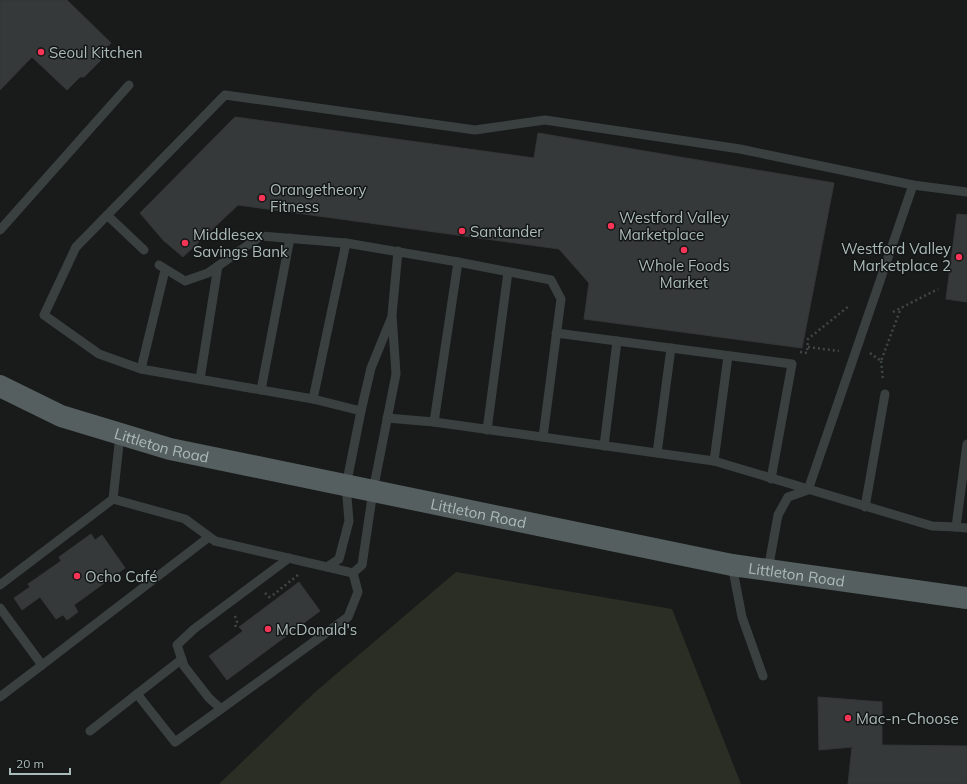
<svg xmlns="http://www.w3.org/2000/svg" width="967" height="784" viewBox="0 0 967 784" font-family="Mulish,sans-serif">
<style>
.green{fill:#2b2e24}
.building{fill:#36393a;stroke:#333637}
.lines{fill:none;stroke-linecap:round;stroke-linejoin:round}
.path{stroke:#3f4746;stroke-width:2.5;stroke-dasharray:2 3;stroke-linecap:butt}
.lane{stroke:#3a4040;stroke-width:9}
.primary{stroke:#555f5f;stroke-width:22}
.poi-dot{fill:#f63556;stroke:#141616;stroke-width:1.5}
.labels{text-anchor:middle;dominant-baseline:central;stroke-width:3;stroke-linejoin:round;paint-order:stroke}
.poi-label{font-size:15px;fill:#abbbb9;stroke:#141616;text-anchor:start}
.street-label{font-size:15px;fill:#abbbb9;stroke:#141616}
</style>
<rect width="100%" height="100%" fill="#191b1b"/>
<path class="green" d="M 456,572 L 672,609 L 741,784 L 219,784 L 314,693 Z"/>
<g class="building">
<path d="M 0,0 L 67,0 L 111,43 L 100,55 L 101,60 L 84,77 L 80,77 L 67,90 L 32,57 L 0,90 Z"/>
<path d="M 235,117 L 534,158 L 538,133 L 834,183 L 802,348 L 584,319 L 589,283 L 559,249 L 238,205 L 183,257 L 163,240 L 140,213 Z"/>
<path d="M 957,214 L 967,215 L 967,302 L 946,299 Z"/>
<path d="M 91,534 L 95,540 L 102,535 L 125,568 L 74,605 L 78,612 L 67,620 L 63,615 L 56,619 L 40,597 L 22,610 L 14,598 L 30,587 L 28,584 L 61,561 L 59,557 Z"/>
<path d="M 299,582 L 320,611 L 227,680 L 209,656 L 243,631 L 239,627 Z"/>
<path d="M 818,697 L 882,702 L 882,745 L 967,746 L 967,784 L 848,784 L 852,747 L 819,750 Z"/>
</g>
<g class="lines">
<g class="path">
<path d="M 893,312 L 938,289"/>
<path d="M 808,347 L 839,351"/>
<path d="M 800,352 L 807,353 L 808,339 L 849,306"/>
<path d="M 870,353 L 881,361 L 901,308"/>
<path d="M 881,361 L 883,380"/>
<path d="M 265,593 L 269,597 L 273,595 L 298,575"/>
<path d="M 235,616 L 237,622 L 235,625 L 237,629"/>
</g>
<g class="lane">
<path d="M 107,215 L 144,250"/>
<path d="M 0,230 L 129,85"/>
<path d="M 458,262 L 551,280 L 561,299 L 543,437"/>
<path d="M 159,265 L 185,281 L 208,273 L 261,236 L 346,243"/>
<path d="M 556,333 L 792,364 L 771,479"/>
<path d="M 141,369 L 165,270"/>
<path d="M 200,379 L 218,266"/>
<path d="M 261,390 L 290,238"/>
<path d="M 313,399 L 361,411"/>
<path d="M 387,418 L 434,422"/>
<path d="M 487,430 L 508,272"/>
<path d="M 967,444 L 956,527 L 967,528"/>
<path d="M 604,446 L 617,341"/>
<path d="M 657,453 L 671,348"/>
<path d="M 714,461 L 728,356"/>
<path d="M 113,499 L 185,519 L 215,541 L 353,573"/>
<path d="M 865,507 L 885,394"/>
<path d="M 956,527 L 932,526 L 714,461 L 434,422 L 458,262 L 346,243 L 313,399 L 141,369 L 99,354 L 44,315 L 76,247 L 225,95 L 475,130 L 545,120 L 740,149 L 913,185 L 967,192"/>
<path d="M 289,558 L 194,629 L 177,645 L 184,666 L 209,698 L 221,709 L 348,617 L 358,592 L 353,573"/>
<path d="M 732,565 L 742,617 L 763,676"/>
<path d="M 327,567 L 339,559 L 349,521 L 346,486 L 361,411 L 371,368 L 391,319"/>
<path d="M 768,570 L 778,515 L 788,497 L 808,490 L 913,185"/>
<path d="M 353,573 L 362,565 L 373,491 L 396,374 L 392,315 L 398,251"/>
<path d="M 0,585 L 113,499 L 120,435"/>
<path d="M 0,608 L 42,665 L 209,537"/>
<path d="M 182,659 L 137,694 L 175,742 L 221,709"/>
<path d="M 0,697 L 42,665"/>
<path d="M 90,731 L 137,694"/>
</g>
<path class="primary" id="s1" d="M 0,386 L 61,416 L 170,449 L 732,565 L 967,598"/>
</g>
<g class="poi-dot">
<circle cx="41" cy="52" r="4"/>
<circle cx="262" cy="198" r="4"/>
<circle cx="611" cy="226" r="4"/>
<circle cx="462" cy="231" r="4"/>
<circle cx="185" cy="243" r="4"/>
<circle cx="684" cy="250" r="4"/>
<circle cx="959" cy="257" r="4"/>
<circle cx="77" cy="576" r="4"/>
<circle cx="268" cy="629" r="4"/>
<circle cx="848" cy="718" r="4"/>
</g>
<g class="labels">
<g class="poi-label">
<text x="49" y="52">Seoul Kitchen</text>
<text x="270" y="189">Orangetheory<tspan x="270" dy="17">Fitness</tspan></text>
<text x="619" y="217">Westford Valley<tspan x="619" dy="17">Marketplace</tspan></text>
<text x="470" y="231">Santander</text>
<text x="193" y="234">Middlesex<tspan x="193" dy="17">Savings Bank</tspan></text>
<text x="951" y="248" text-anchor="end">Westford Valley<tspan x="951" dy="17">Marketplace 2</tspan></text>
<text x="684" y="265" text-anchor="middle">Whole Foods<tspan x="684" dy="17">Market</tspan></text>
<text x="85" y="576">Ocho Café</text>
<text x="276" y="629">McDonald's</text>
<text x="856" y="718">Mac-n-Choose</text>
</g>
<g class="street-label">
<text stroke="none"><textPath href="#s1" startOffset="173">Littleton Road</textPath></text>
<text stroke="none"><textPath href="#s1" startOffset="497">Littleton Road</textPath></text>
<text stroke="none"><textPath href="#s1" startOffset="821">Littleton Road</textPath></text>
</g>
</g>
<path d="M10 768v6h60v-6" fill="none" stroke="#abbbb9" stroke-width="2"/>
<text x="16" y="768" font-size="12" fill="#abbbb9" stroke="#141616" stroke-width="3" paint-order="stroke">20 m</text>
</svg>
